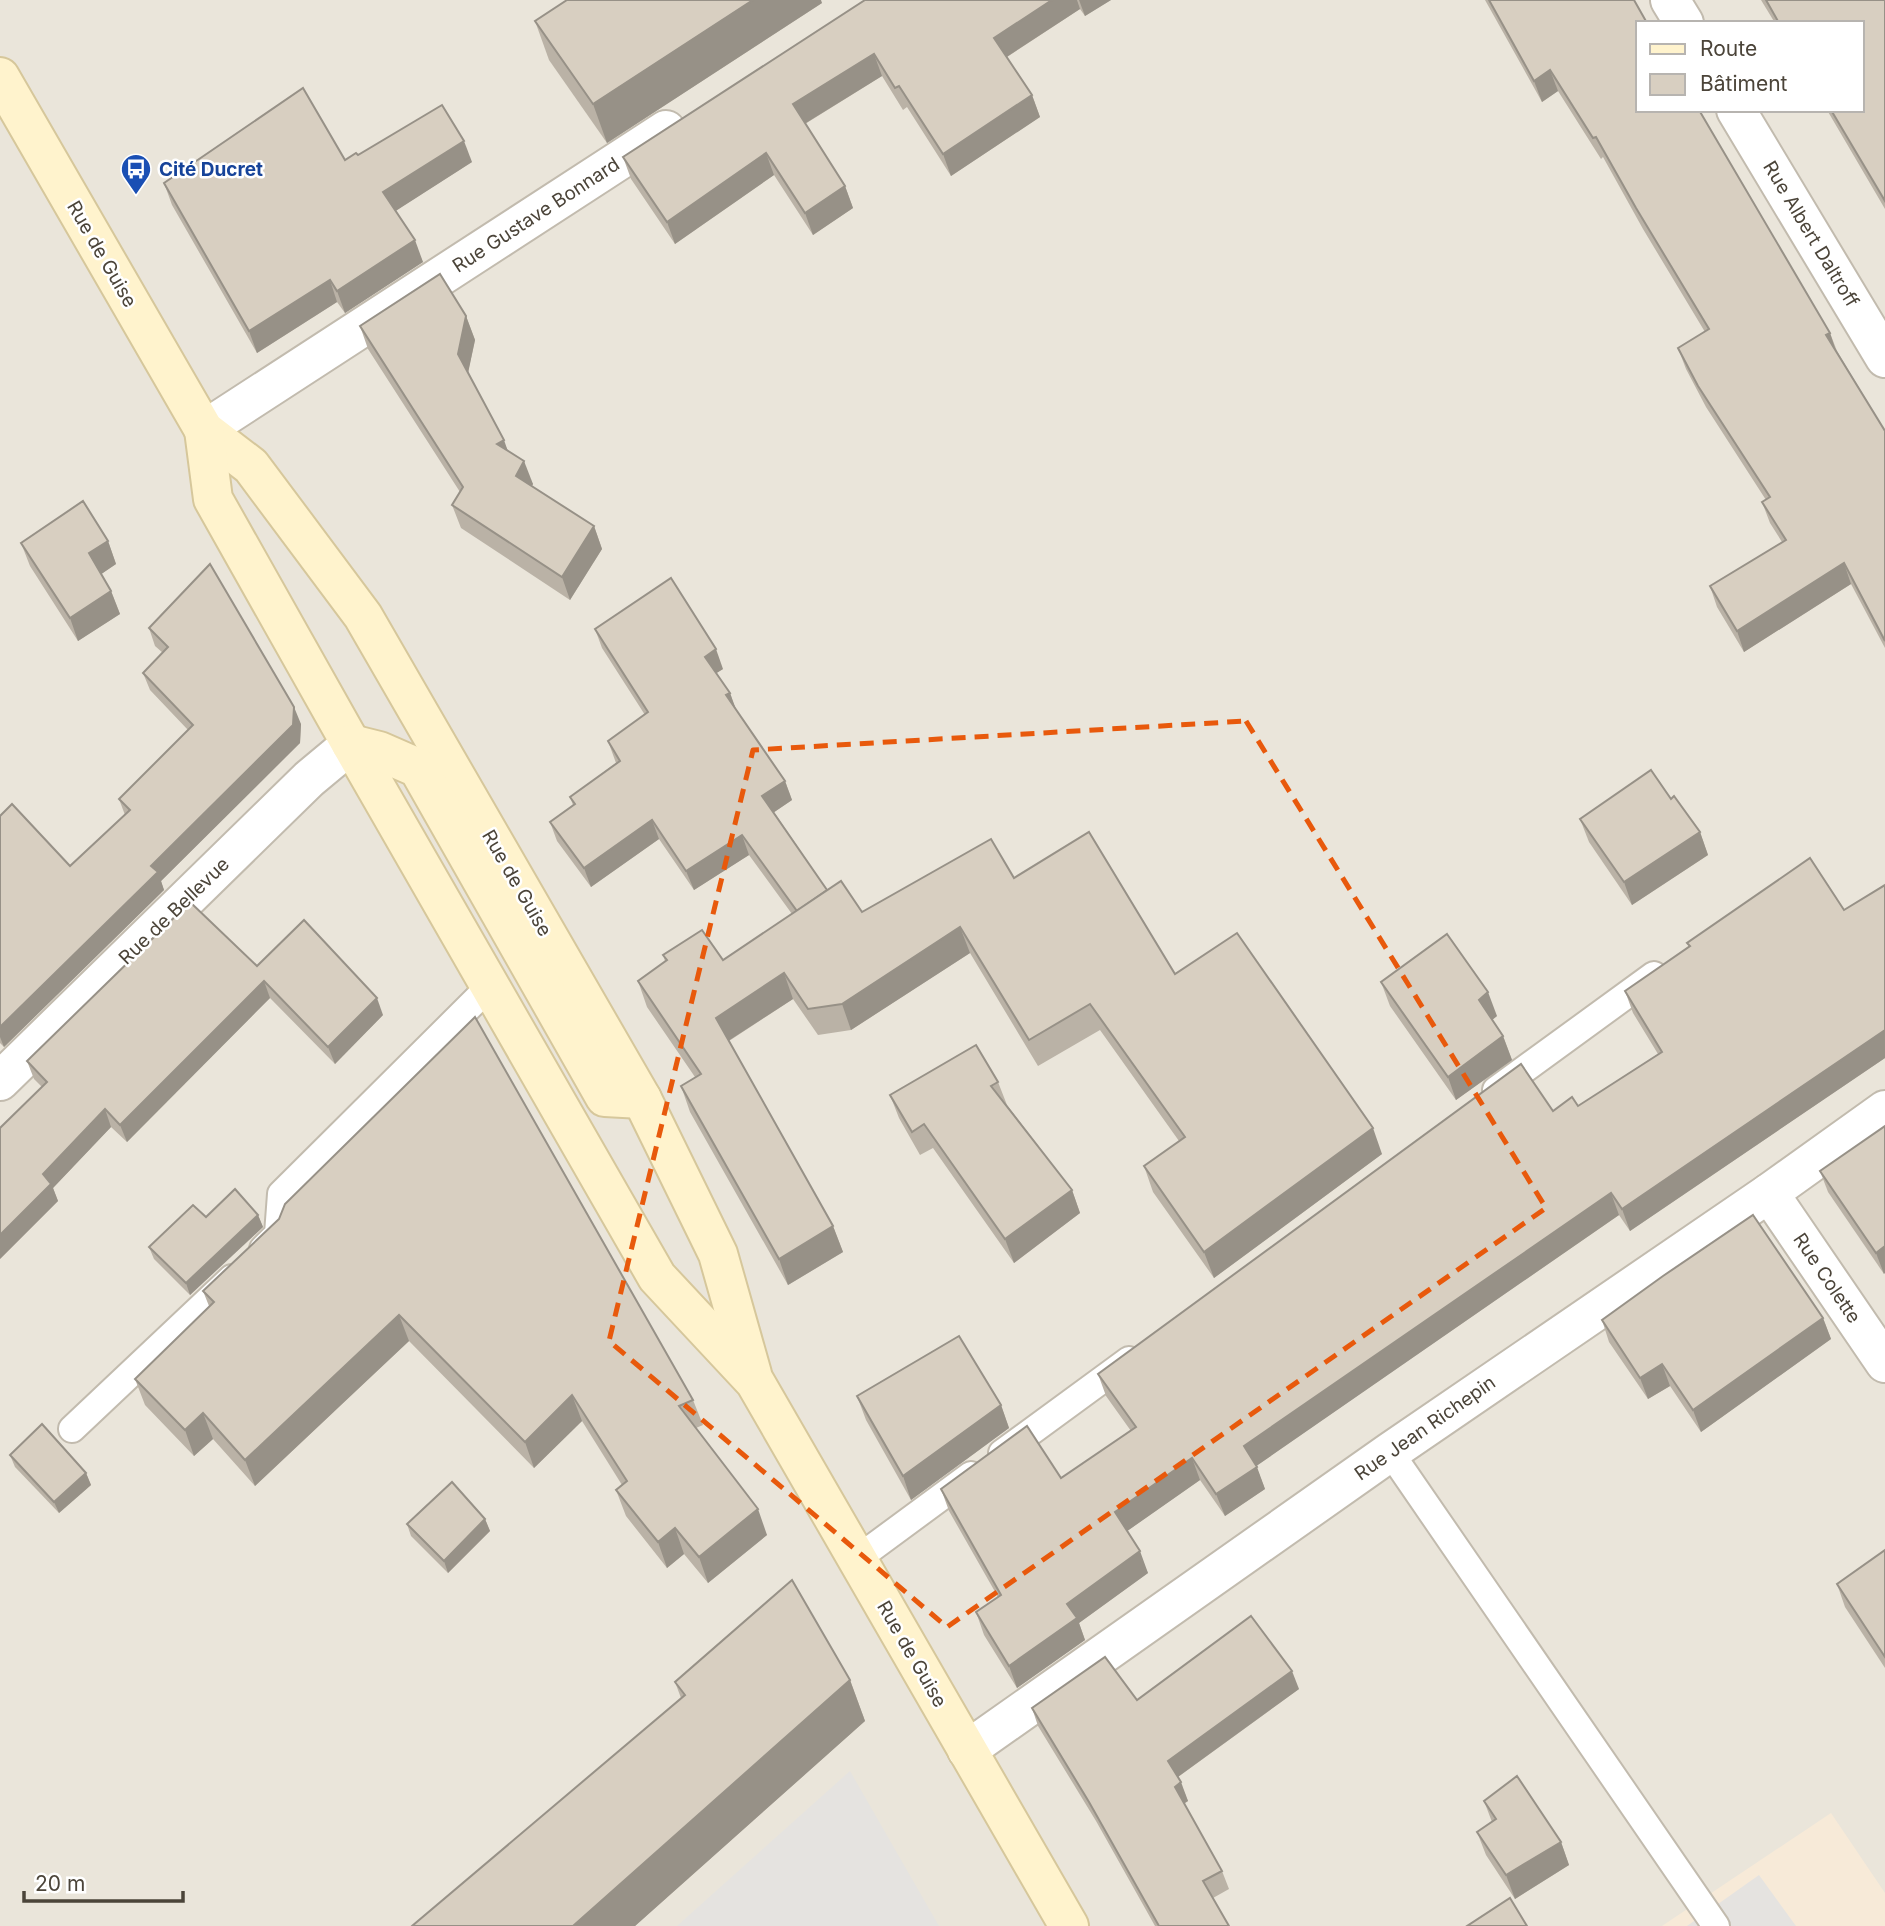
<svg xmlns="http://www.w3.org/2000/svg" width="1885" height="1926" viewBox="0 0 1885 1926" font-family="Inter,sans-serif">
<style>
.residential{fill:#eae5da;fill-rule:evenodd}
.commercial{fill:#f7ead8}
.parking{fill:#e5e3e0}
.lines{fill:none;stroke-linecap:round;stroke-linejoin:round}
.lane-casing{stroke:#c2bbae;stroke-width:30}
.street-casing{stroke:#c2bbae;stroke-width:42}
.secondary-casing{stroke:#d6c79b;stroke-width:42}
.lane{stroke:#fff;stroke-width:26}
.street{stroke:#fff;stroke-width:38}
.secondary{stroke:#fff3cd;stroke-width:38}
.wall{fill:#bab2a6}
.shaded-wall{fill:#979187}
.building{fill:#d8cfc1;stroke:#979187;stroke-width:2}
.marked{fill:none;stroke:#e8590c;stroke-width:5;stroke-dasharray:14 9;stroke-linejoin:round}
.labels{text-anchor:middle;dominant-baseline:central;stroke-width:5;stroke-linejoin:round;paint-order:stroke}
.transit-label{font-size:19px;font-weight:bold;fill:#164399;stroke:#fff;text-anchor:start}
.street-label{font-size:19px;fill:#4b4439;stroke:#fff}
</style>
<rect width="100%" height="100%" fill="#f6f3ec"/>
<path class="residential" d="M 0,0 L 1885,0 L 1885,1926 L 0,1926 ZM 1638,23 L 1862,23 L 1862,110 L 1638,110 Z"/>
<path class="commercial" d="M 1831,1813 L 1885,1893 L 1885,1926 L 1662,1926 Z"/>
<g class="parking">
<path d="M 850,1771 L 939,1926 L 677,1926 Z"/>
<path d="M 1759,1875 L 1796,1926 L 1687,1926 Z"/>
</g>
<g class="lines">
<g class="lane-casing">
<g id="lane">
<path d="M 1496,1090 L 1654,975"/>
<path d="M 263,1249 L 278,1234 L 281,1194 L 489,987"/>
<path d="M 72,1429 L 232,1278"/>
<path d="M 1390,1452 L 1716,1926"/>
<path d="M 1002,1453 L 1129,1360"/>
<path d="M 857,1559 L 971,1475"/>
</g>
</g>
<g class="street-casing">
<g id="street">
<path d="M 1670,0 L 1684,23"/>
<path d="M 1736,110 L 1885,358"/>
<path d="M 204,430 L 666,130"/>
<path d="M 0,1081 L 309,779 L 351,744"/>
<path d="M 1769,1193 L 1885,1363"/>
<path d="M 967,1750 L 1390,1452 L 1769,1193 L 1885,1110"/>
</g>
</g>
<g class="secondary-casing">
<g id="secondary">
<path d="M 0,77 L 204,430 L 251,466 L 363,616 L 642,1099 L 718,1254 L 752,1374"/>
<path d="M 204,430 L 213,499 L 351,744 L 657,1277 L 755,1382 L 1069,1926"/>
<path d="M 351,744 L 379,751 L 418,768 L 605,1097 L 642,1099"/>
</g>
</g>
<use href="#lane" class="lane"/>
<use href="#street" class="street"/>
<use href="#secondary" class="secondary"/>
</g>
<g class="wall">
<path d="M 865,0 L 1111,0 L 1085,16 L 1080,9 L 1007,57 L 1032,95 L 1040,117 L 951,176 L 907,107 L 903,110 L 882,76 L 805,124 L 845,186 L 853,208 L 813,235 L 774,175 L 675,244 L 631,179 L 623,157 Z"/>
<path d="M 1485,0 L 1634,0 L 1830,333 L 1837,351 L 1885,431 L 1885,648 L 1851,584 L 1744,652 L 1717,607 L 1710,586 L 1782,542 L 1770,523 L 1762,502 L 1766,500 L 1706,407 L 1686,369 L 1678,348 L 1705,332 L 1643,229 L 1603,157 L 1601,159 L 1558,91 L 1542,102 Z"/>
<path d="M 1761,0 L 1885,0 L 1885,209 L 1827,110 L 1862,110 L 1862,23 L 1775,23 Z"/>
<path d="M 822,3 L 607,143 L 549,60 L 535,21 Z"/>
<path d="M 358,155 L 472,162 L 395,211 L 423,262 L 345,313 L 337,302 L 257,353 L 172,205 L 164,183 L 345,160 Z"/>
<path d="M 466,316 L 475,340 L 468,372 L 508,451 L 533,484 L 532,486 L 594,526 L 602,549 L 570,600 L 461,528 L 452,505 L 460,492 L 368,349 L 360,326 Z"/>
<path d="M 108,541 L 116,564 L 101,574 L 111,591 L 120,614 L 78,641 L 30,566 L 21,543 Z"/>
<path d="M 149,628 L 301,724 L 300,743 L 161,881 L 164,890 L 4,1047 L 0,1043 L 0,816 L 70,866 L 125,815 L 119,799 L 188,730 L 150,690 L 143,673 L 163,653 L 155,646 Z"/>
<path d="M 595,629 L 723,669 L 716,673 L 730,693 L 736,711 L 785,781 L 792,800 L 774,812 L 827,890 L 862,912 L 1014,878 L 1175,974 L 1382,1154 L 1214,1278 L 1153,1192 L 1144,1166 L 1179,1141 L 1100,1030 L 1038,1066 L 970,953 L 851,1030 L 818,1035 L 793,999 L 729,1041 L 833,1226 L 843,1252 L 788,1285 L 690,1112 L 681,1086 L 695,1077 L 647,1007 L 638,981 L 665,961 L 663,955 L 723,960 L 792,914 L 749,855 L 694,890 L 659,839 L 591,887 L 557,841 L 550,822 L 573,805 L 570,797 L 616,763 L 608,741 L 645,715 L 602,648 Z"/>
<path d="M 1671,799 L 1700,832 L 1708,855 L 1632,905 L 1589,842 L 1580,819 Z"/>
<path d="M 1885,885 L 1885,1058 L 1630,1231 L 1619,1215 L 1256,1466 L 1265,1489 L 1225,1516 L 1200,1480 L 1127,1531 L 1148,1573 L 1079,1623 L 1085,1640 L 1017,1688 L 984,1635 L 976,1612 L 998,1597 L 949,1511 L 941,1489 L 1061,1478 L 1131,1431 L 1106,1396 L 1098,1374 L 1553,1111 L 1578,1106 L 1658,1054 L 1633,1013 L 1625,991 L 1689,947 L 1687,943 L 1844,910 Z"/>
<path d="M 257,966 L 383,1015 L 335,1064 L 270,998 L 127,1142 L 111,1127 L 53,1188 L 58,1201 L 0,1259 L 42,1087 L 34,1079 L 27,1061 Z"/>
<path d="M 1381,982 L 1497,1016 L 1492,1020 L 1503,1036 L 1512,1060 L 1456,1100 L 1390,1006 Z"/>
<path d="M 998,1082 L 1007,1105 L 1072,1190 L 1080,1213 L 1014,1263 L 933,1148 L 920,1155 L 899,1118 L 890,1095 Z"/>
<path d="M 1885,1126 L 1884,1274 L 1828,1192 L 1820,1171 Z"/>
<path d="M 258,1215 L 263,1227 L 190,1295 L 154,1259 L 149,1247 L 206,1217 Z"/>
<path d="M 279,1219 L 693,1400 L 703,1425 L 696,1428 L 767,1535 L 708,1583 L 684,1554 L 667,1568 L 626,1516 L 616,1490 L 622,1485 L 582,1421 L 534,1468 L 409,1341 L 255,1486 L 213,1439 L 194,1456 L 145,1405 L 135,1379 L 209,1306 L 203,1291 Z"/>
<path d="M 1823,1318 L 1831,1339 L 1701,1432 L 1670,1386 L 1648,1399 L 1609,1342 L 1602,1320 Z"/>
<path d="M 857,1396 L 1001,1405 L 1009,1428 L 911,1500 L 866,1420 Z"/>
<path d="M 10,1455 L 86,1473 L 91,1485 L 59,1513 L 15,1467 Z"/>
<path d="M 485,1519 L 490,1531 L 448,1573 L 411,1536 L 407,1524 Z"/>
<path d="M 1885,1550 L 1885,1668 L 1845,1607 L 1837,1584 Z"/>
<path d="M 850,1680 L 865,1721 L 635,1926 L 412,1926 L 681,1698 L 675,1682 Z"/>
<path d="M 1299,1689 L 1178,1777 L 1188,1801 L 1184,1804 L 1222,1871 L 1229,1889 L 1213,1898 L 1229,1926 L 1155,1926 L 1096,1821 L 1038,1726 L 1032,1708 L 1137,1700 Z"/>
<path d="M 1484,1801 L 1561,1842 L 1569,1865 L 1515,1899 L 1486,1855 L 1477,1832 L 1492,1822 Z"/>
</g>
<g class="shaded-wall">
<path d="M 753,0 L 821,0 L 822,3 L 607,143 L 593,104 Z"/>
<path d="M 1052,0 L 1077,0 L 1080,9 L 1002,60 L 994,38 Z"/>
<path d="M 1079,0 L 1111,0 L 1085,16 Z"/>
<path d="M 874,54 L 882,76 L 801,126 L 793,104 Z"/>
<path d="M 1550,70 L 1558,91 L 1542,102 L 1534,81 Z"/>
<path d="M 1032,95 L 1040,117 L 951,176 L 943,154 Z"/>
<path d="M 464,141 L 472,162 L 391,214 L 383,192 Z"/>
<path d="M 766,153 L 774,175 L 675,244 L 667,222 Z"/>
<path d="M 845,186 L 853,208 L 813,235 L 805,213 Z"/>
<path d="M 415,240 L 423,262 L 345,313 L 337,291 Z"/>
<path d="M 330,280 L 337,302 L 257,353 L 249,331 Z"/>
<path d="M 466,316 L 475,340 L 467,378 L 458,354 Z"/>
<path d="M 1830,333 L 1837,354 L 1826,335 Z"/>
<path d="M 504,440 L 512,463 L 497,444 Z"/>
<path d="M 524,461 L 533,484 L 525,499 L 516,476 Z"/>
<path d="M 594,526 L 602,549 L 570,600 L 562,577 Z"/>
<path d="M 108,541 L 116,564 L 97,577 L 89,553 Z"/>
<path d="M 1844,563 L 1851,584 L 1744,652 L 1737,631 Z"/>
<path d="M 111,591 L 120,614 L 78,641 L 70,618 Z"/>
<path d="M 716,649 L 723,669 L 712,676 L 705,657 Z"/>
<path d="M 730,693 L 737,712 L 726,695 Z"/>
<path d="M 294,707 L 301,724 L 300,743 L 161,881 L 164,890 L 4,1047 L 0,1037 L 0,1027 L 151,866 Z"/>
<path d="M 785,781 L 792,800 L 770,815 L 762,796 Z"/>
<path d="M 652,820 L 659,839 L 591,887 L 584,868 Z"/>
<path d="M 1700,832 L 1708,855 L 1632,905 L 1624,882 Z"/>
<path d="M 742,835 L 749,855 L 694,890 L 686,871 Z"/>
<path d="M 960,927 L 970,953 L 851,1030 L 842,1004 Z"/>
<path d="M 784,973 L 793,999 L 725,1043 L 716,1018 Z"/>
<path d="M 264,981 L 270,998 L 127,1142 L 120,1125 Z"/>
<path d="M 1488,992 L 1497,1016 L 1487,1024 L 1479,1000 Z"/>
<path d="M 377,998 L 383,1015 L 335,1064 L 328,1047 Z"/>
<path d="M 1885,1030 L 1885,1058 L 1630,1231 L 1622,1209 Z"/>
<path d="M 1503,1036 L 1512,1060 L 1456,1100 L 1448,1077 Z"/>
<path d="M 105,1109 L 111,1127 L 53,1188 L 58,1201 L 0,1259 L 0,1235 L 43,1174 Z"/>
<path d="M 1373,1128 L 1382,1154 L 1214,1278 L 1204,1252 Z"/>
<path d="M 1072,1190 L 1080,1213 L 1014,1263 L 1005,1239 Z"/>
<path d="M 1611,1193 L 1619,1215 L 1252,1469 L 1244,1446 Z"/>
<path d="M 258,1215 L 263,1227 L 190,1295 L 186,1283 Z"/>
<path d="M 833,1226 L 843,1252 L 788,1285 L 779,1259 Z"/>
<path d="M 1885,1246 L 1885,1273 L 1884,1274 L 1876,1253 Z"/>
<path d="M 399,1315 L 409,1341 L 255,1486 L 245,1460 Z"/>
<path d="M 1823,1318 L 1831,1339 L 1701,1432 L 1693,1410 Z"/>
<path d="M 1662,1364 L 1670,1386 L 1648,1399 L 1640,1378 Z"/>
<path d="M 572,1395 L 582,1421 L 534,1468 L 525,1442 Z"/>
<path d="M 1001,1405 L 1009,1428 L 911,1500 L 903,1476 Z"/>
<path d="M 203,1413 L 213,1439 L 194,1456 L 185,1430 Z"/>
<path d="M 1192,1458 L 1200,1480 L 1123,1534 L 1115,1512 Z"/>
<path d="M 1257,1467 L 1265,1489 L 1225,1516 L 1216,1494 Z"/>
<path d="M 86,1473 L 91,1485 L 59,1513 L 54,1502 Z"/>
<path d="M 758,1509 L 767,1535 L 708,1583 L 699,1557 Z"/>
<path d="M 485,1519 L 490,1531 L 448,1573 L 444,1561 Z"/>
<path d="M 675,1528 L 684,1554 L 667,1568 L 658,1542 Z"/>
<path d="M 1140,1551 L 1148,1573 L 1079,1623 L 1085,1640 L 1017,1688 L 1009,1666 L 1067,1604 Z"/>
<path d="M 1292,1671 L 1299,1689 L 1175,1779 L 1168,1761 Z"/>
<path d="M 850,1680 L 865,1721 L 635,1926 L 573,1926 Z"/>
<path d="M 1181,1782 L 1188,1801 L 1181,1805 L 1175,1787 Z"/>
<path d="M 1561,1842 L 1569,1865 L 1515,1899 L 1506,1875 Z"/>
</g>
<g class="building">
<path d="M 567,0 L 753,0 L 593,104 L 535,21 Z"/>
<path d="M 865,0 L 1052,0 L 994,38 L 1032,95 L 943,154 L 899,86 L 895,88 L 874,54 L 793,104 L 845,186 L 805,213 L 766,153 L 667,222 L 623,157 Z"/>
<path d="M 1489,0 L 1634,0 L 1647,23 L 1638,23 L 1638,110 L 1699,110 L 1830,333 L 1826,335 L 1885,431 L 1885,641 L 1844,563 L 1737,631 L 1710,586 L 1786,540 L 1762,502 L 1770,497 L 1698,386 L 1678,348 L 1709,329 L 1636,208 L 1596,137 L 1593,138 L 1550,70 L 1534,81 Z"/>
<path d="M 1766,0 L 1885,0 L 1885,201 L 1831,110 L 1862,110 L 1862,23 L 1779,23 Z"/>
<path d="M 303,88 L 345,160 L 356,153 L 358,155 L 442,105 L 464,141 L 383,192 L 415,240 L 337,291 L 330,280 L 249,331 L 164,183 Z"/>
<path d="M 440,274 L 466,316 L 458,354 L 504,440 L 497,444 L 524,461 L 516,476 L 594,526 L 562,577 L 452,505 L 463,487 L 360,326 Z"/>
<path d="M 83,501 L 108,541 L 89,553 L 111,591 L 70,618 L 21,543 Z"/>
<path d="M 210,564 L 294,707 L 293,725 L 151,866 L 158,872 L 0,1027 L 0,816 L 12,804 L 70,866 L 130,810 L 119,799 L 193,725 L 143,673 L 168,647 L 149,628 Z"/>
<path d="M 671,578 L 716,649 L 705,657 L 730,693 L 726,695 L 785,781 L 762,796 L 827,890 L 797,911 L 742,835 L 686,871 L 652,820 L 584,868 L 550,822 L 575,804 L 570,797 L 620,761 L 608,741 L 648,712 L 595,629 Z"/>
<path d="M 1651,770 L 1671,799 L 1674,796 L 1700,832 L 1624,882 L 1580,819 Z"/>
<path d="M 1089,832 L 1175,974 L 1237,933 L 1373,1128 L 1204,1252 L 1144,1166 L 1185,1137 L 1090,1004 L 1029,1040 L 960,927 L 842,1004 L 808,1009 L 784,973 L 716,1018 L 833,1226 L 779,1259 L 681,1086 L 701,1074 L 638,981 L 667,960 L 663,955 L 702,930 L 723,960 L 841,881 L 862,912 L 991,839 L 1014,878 Z"/>
<path d="M 1810,858 L 1844,910 L 1885,885 L 1885,1030 L 1622,1209 L 1611,1193 L 1244,1446 L 1257,1467 L 1216,1494 L 1192,1458 L 1115,1512 L 1140,1551 L 1067,1604 L 1077,1618 L 1009,1666 L 976,1612 L 1001,1595 L 941,1489 L 1027,1426 L 1061,1478 L 1136,1427 L 1098,1374 L 1521,1064 L 1553,1111 L 1572,1097 L 1578,1106 L 1662,1052 L 1625,991 L 1690,946 L 1687,943 Z"/>
<path d="M 190,902 L 257,966 L 304,920 L 377,998 L 328,1047 L 264,981 L 120,1125 L 105,1109 L 43,1174 L 51,1184 L 0,1235 L 0,1128 L 47,1082 L 27,1061 Z"/>
<path d="M 1447,934 L 1488,992 L 1479,1000 L 1503,1036 L 1448,1077 L 1381,982 Z"/>
<path d="M 475,1017 L 693,1400 L 679,1406 L 758,1509 L 699,1557 L 675,1528 L 658,1542 L 616,1490 L 627,1481 L 572,1395 L 525,1442 L 399,1315 L 245,1460 L 203,1413 L 185,1430 L 135,1379 L 214,1302 L 203,1291 L 279,1219 L 285,1204 Z"/>
<path d="M 976,1045 L 998,1082 L 991,1086 L 1072,1190 L 1005,1239 L 924,1124 L 912,1132 L 890,1095 Z"/>
<path d="M 1885,1126 L 1885,1246 L 1876,1253 L 1820,1171 Z"/>
<path d="M 235,1189 L 258,1215 L 186,1283 L 149,1247 L 193,1205 L 206,1217 Z"/>
<path d="M 1753,1215 L 1823,1318 L 1693,1410 L 1662,1364 L 1640,1378 L 1602,1320 L 1663,1276 Z"/>
<path d="M 959,1336 L 1001,1405 L 903,1476 L 857,1396 Z"/>
<path d="M 42,1424 L 86,1473 L 54,1502 L 10,1455 Z"/>
<path d="M 452,1482 L 485,1519 L 444,1561 L 407,1524 Z"/>
<path d="M 1885,1550 L 1885,1657 L 1837,1584 Z"/>
<path d="M 792,1580 L 850,1680 L 573,1926 L 412,1926 L 685,1695 L 675,1682 Z"/>
<path d="M 1251,1616 L 1292,1671 L 1168,1761 L 1181,1782 L 1175,1787 L 1222,1871 L 1203,1881 L 1229,1926 L 1159,1926 L 1089,1802 L 1032,1708 L 1105,1657 L 1137,1700 Z"/>
<path d="M 1517,1776 L 1561,1842 L 1506,1875 L 1477,1832 L 1496,1819 L 1484,1801 Z"/>
<path d="M 1510,1898 L 1527,1926 L 1467,1926 Z"/>
</g>
<path class="marked" d="M 1246,721 L 1546,1208 L 947,1627 L 609,1341 L 753,750 Z"/>
<defs>
<g id="bus-pin" transform="scale(1.575)"><path d="M0 17L-7.5 6A9.5 9.5 0 1 1 7.5 6Z" fill="#1a4fb4" stroke="#fff"/><path d="M-5-6H5V4H4V6H2V4H-2V6H-4V4H-5ZM-3.5-4V0h7V-4ZM-3.5 1.2v1.5H-2V1.2ZM2 1.2v1.5H3.5V1.2Z" fill="#fff"/></g>
</defs>
<g fill-rule="evenodd">
<use href="#bus-pin" x="136" y="169"/>
</g>
<g class="labels">
<g class="transit-label">
<text x="159" y="169">Cité Ducret</text>
</g>
<g class="street-label">
<text transform="translate(536 215) rotate(-33)">Rue Gustave Bonnard</text>
<text transform="translate(1811 234) rotate(59)">Rue Albert Daltroff</text>
<text transform="translate(102 254) rotate(60)">Rue de Guise</text>
<text transform="translate(517 883) rotate(60)">Rue de Guise</text>
<text transform="translate(174 911) rotate(-44)">Rue de Bellevue</text>
<text transform="translate(1827 1278) rotate(56)">Rue Colette</text>
<text transform="translate(1425 1428) rotate(-35)">Rue Jean Richepin</text>
<text transform="translate(912 1654) rotate(60)">Rue de Guise</text>
</g>
</g>
<rect x="1636" y="21" width="228" height="91" fill="#ffffff" stroke="#b7b4b0" stroke-width="2"/>
<rect x="1650" y="44" width="35" height="10" fill="#fff3cd" stroke="#b7b4b0" stroke-width="2"/>
<text x="1700" y="56" font-size="21" fill="#4b4439">Route</text>
<rect x="1650" y="74" width="35" height="21" fill="#d8cfc1" stroke="#b7b4b0" stroke-width="2"/>
<text x="1700" y="91" font-size="21" fill="#4b4439">Bâtiment</text>
<path d="M24 1891v10h159v-10" fill="none" stroke="#4b4439" stroke-width="3.5"/>
<text x="35" y="1891" font-size="21" fill="#4b4439" stroke="#ffffff" stroke-width="5" paint-order="stroke">20 m</text>
</svg>
